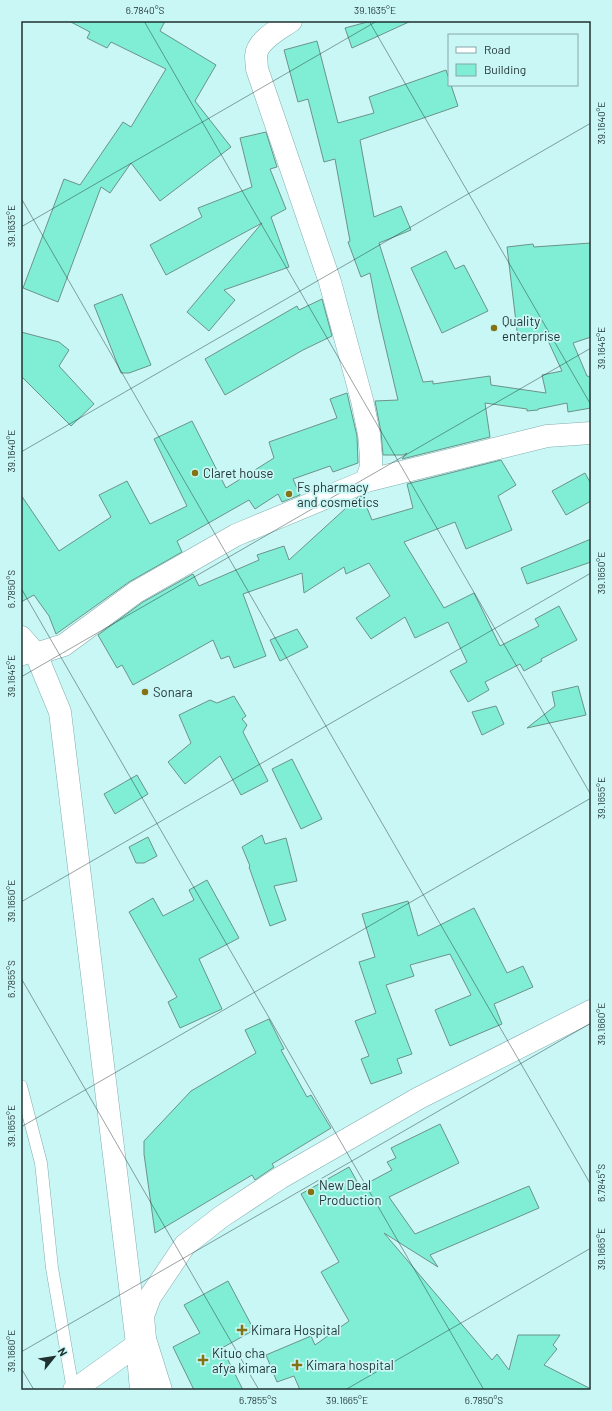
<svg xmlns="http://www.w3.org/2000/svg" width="612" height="1411" viewBox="0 0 612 1411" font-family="Barlow,sans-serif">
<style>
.building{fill:#80eed4;stroke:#6b9389}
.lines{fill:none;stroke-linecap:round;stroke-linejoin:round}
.service-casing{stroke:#81adad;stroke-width:13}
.minor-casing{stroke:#81adad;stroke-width:23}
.service{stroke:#fff;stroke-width:12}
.minor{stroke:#fff;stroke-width:22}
.ticks{fill:none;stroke:#1f3131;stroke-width:1;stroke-opacity:0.45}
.poi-dot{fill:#847315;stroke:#c9f7f6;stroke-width:1.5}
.labels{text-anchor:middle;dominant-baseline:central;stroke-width:3.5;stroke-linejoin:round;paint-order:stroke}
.poi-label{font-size:13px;fill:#1f3131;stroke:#c9f7f6;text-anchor:start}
.neatline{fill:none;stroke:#1f3131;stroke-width:1.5}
.ticks-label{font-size:10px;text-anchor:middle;fill:#1f3131}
</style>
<rect width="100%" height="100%" fill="#c9f7f6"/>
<g class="building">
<path d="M 69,21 L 165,21 L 160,31 L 216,65 L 195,101 L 231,147 L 160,201 L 131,163 L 110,193 L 101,187 L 58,302 L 23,288 L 64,179 L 80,185 L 123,122 L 131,127 L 166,69 L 111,42 L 107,48 L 87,38 L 90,32 Z"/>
<path d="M 371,21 L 411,21 L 352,48 L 345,28 Z"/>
<path d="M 317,41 L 338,123 L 374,113 L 369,97 L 446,70 L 449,79 L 449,85 L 451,85 L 458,106 L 360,140 L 374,217 L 401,206 L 411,230 L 379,243 L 423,382 L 433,381 L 433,384 L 490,376 L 491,385 L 546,393 L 542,375 L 562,371 L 544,332 L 518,339 L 507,247 L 533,244 L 534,247 L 591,243 L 591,337 L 573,343 L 587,376 L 591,377 L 591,408 L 568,412 L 567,403 L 538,409 L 538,410 L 527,411 L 527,409 L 485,403 L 490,437 L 402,459 L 407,453 L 403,455 L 383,455 L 381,432 L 375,401 L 398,400 L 379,319 L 370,273 L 361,277 L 348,242 L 350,241 L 335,159 L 324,162 L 308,99 L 298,102 L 284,50 Z"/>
<path d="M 266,132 L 277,167 L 270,169 L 286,209 L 271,217 L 289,267 L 224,290 L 235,300 L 209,331 L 187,312 L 262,223 L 166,275 L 150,245 L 202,217 L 198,208 L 252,187 L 240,138 Z"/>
<path d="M 446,251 L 455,269 L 464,265 L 488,311 L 442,333 L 411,268 Z"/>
<path d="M 122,294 L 151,365 L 129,373 L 121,373 L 94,305 Z"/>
<path d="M 322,299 L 332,336 L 303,350 L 225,395 L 205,359 L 297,306 L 299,310 Z"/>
<path d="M 21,332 L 59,342 L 69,350 L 59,366 L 94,404 L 71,426 L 21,376 Z"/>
<path d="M 347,393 L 357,436 L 358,463 L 333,472 L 330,466 L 293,479 L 300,495 L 282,502 L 278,494 L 255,509 L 249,500 L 177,541 L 182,552 L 129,582 L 56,634 L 49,616 L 34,595 L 21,602 L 21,495 L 59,551 L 111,517 L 99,495 L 127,481 L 150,524 L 187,506 L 154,439 L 192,421 L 226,488 L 274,458 L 269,442 L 337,418 L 330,399 Z"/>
<path d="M 501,460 L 516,485 L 498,496 L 512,530 L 466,549 L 455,522 L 404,542 L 444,608 L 474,593 L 500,646 L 539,626 L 535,619 L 559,606 L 577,640 L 541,659 L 542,661 L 524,671 L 520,664 L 485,682 L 489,690 L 468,702 L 450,671 L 467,662 L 448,622 L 415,638 L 405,617 L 371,639 L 356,618 L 390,596 L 369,563 L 346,574 L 344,567 L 304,593 L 302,573 L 243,594 L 266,656 L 234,668 L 229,656 L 221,659 L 213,640 L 133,685 L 122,665 L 117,668 L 98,635 L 143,602 L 193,574 L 199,586 L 259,560 L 257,555 L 284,546 L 289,560 L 357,498 L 362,496 L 372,520 L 413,508 L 407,484 Z"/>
<path d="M 585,473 L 591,484 L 591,501 L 566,515 L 552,491 Z"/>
<path d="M 591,539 L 591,562 L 527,584 L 521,568 Z"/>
<path d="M 297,629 L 308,647 L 280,661 L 270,640 Z"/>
<path d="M 578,686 L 586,715 L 527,728 L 555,706 L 552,692 Z"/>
<path d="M 234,696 L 246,716 L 242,719 L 247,725 L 243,732 L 268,781 L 241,795 L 220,756 L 185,784 L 168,762 L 191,743 L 179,715 L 210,700 L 217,703 Z"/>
<path d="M 496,706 L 504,724 L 482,735 L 472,712 Z"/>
<path d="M 292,759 L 322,819 L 301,829 L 272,769 Z"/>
<path d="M 137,775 L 148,794 L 115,814 L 104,794 Z"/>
<path d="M 262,835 L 265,844 L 286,838 L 297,881 L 274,886 L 286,920 L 270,926 L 249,867 L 250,866 L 242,847 Z"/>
<path d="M 148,837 L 157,856 L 144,863 L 136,863 L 129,847 Z"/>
<path d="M 207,880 L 239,938 L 199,959 L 222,1009 L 180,1028 L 168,1002 L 177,997 L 129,912 L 153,898 L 163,916 L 194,900 L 189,890 Z"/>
<path d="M 408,901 L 418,936 L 474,908 L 507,973 L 523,966 L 533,987 L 494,1004 L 502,1024 L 450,1046 L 435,1010 L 471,995 L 450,954 L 410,965 L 414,976 L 386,985 L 412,1054 L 397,1059 L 402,1073 L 371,1084 L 361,1059 L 369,1056 L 355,1021 L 376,1013 L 359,962 L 375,957 L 362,914 Z"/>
<path d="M 269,1019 L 284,1049 L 281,1050 L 307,1097 L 311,1095 L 331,1128 L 272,1164 L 274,1167 L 255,1180 L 252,1175 L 155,1233 L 144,1154 L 144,1141 L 191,1091 L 256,1053 L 245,1030 Z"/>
<path d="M 440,1124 L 459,1163 L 389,1197 L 415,1234 L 529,1186 L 539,1208 L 430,1255 L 438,1267 L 384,1233 L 492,1360 L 497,1354 L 509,1370 L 518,1335 L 560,1335 L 553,1345 L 557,1349 L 544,1365 L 591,1389 L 591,1390 L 300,1390 L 294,1376 L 277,1382 L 266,1355 L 311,1336 L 315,1345 L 349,1321 L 321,1272 L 339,1262 L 301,1194 L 349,1167 L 360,1187 L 392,1170 L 387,1162 L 396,1158 L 391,1148 Z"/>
<path d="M 228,1281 L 254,1330 L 222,1348 L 243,1390 L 194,1390 L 173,1347 L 200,1333 L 184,1305 Z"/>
</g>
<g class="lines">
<g class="service-casing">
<g id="service">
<path d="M 21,660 L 36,654"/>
<path d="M 21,1086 L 41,1163 L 52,1268 L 73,1390"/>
</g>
</g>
<g class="minor-casing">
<g id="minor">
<path d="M 366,481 L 547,436 L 591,433"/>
<path d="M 21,637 L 36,654 L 60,712 L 137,1344 L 141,1390"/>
<path d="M 36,654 L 64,645 L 136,592 L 236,535 L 366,481 L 371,467 L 371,456 L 369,434 L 362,400 L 330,282 L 257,69 C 257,65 256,60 256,56 C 257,40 280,29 291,21"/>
<path d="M 74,1390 L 145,1339"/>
<path d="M 161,1390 L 145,1339 L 143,1316 L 150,1297 L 185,1245 L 221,1217 L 280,1178 L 419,1098 L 591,1011"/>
</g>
</g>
<use href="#service" class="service"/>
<use href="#minor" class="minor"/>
</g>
<path class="ticks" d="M 144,21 L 591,795M 369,21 L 591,405M 21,198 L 591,1185M 21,227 L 377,21M 21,452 L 591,123M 21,588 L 484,1390M 21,677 L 591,348M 21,902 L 591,573M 21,978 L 259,1390M 21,1127 L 591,798M 21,1352 L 591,1023M 21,1368 L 34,1390M 345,1390 L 591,1248"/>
<g class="poi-dot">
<circle cx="494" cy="328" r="4"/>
<circle cx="195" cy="473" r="4"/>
<circle cx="289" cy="494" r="4"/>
<circle cx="145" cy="692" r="4"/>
<circle cx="311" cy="1192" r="4"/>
<path d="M240 1324h4v4h4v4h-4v4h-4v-4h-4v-4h4z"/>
<path d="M201 1354h4v4h4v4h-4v4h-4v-4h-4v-4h4z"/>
<path d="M295 1359h4v4h4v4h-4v4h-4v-4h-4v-4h4z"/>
</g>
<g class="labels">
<g class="poi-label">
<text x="502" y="321">Quality<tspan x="502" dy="15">enterprise</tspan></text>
<text x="203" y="473">Claret house</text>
<text x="297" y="487">Fs pharmacy<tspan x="297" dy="15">and cosmetics</tspan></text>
<text x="153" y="692">Sonara</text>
<text x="319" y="1185">New Deal<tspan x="319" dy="15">Production</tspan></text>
<text x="251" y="1330">Kimara Hospital</text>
<text x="212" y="1353">Kituo cha<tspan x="212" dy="15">afya kimara</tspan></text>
<text x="306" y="1365">Kimara hospital</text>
</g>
</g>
<rect width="612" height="1411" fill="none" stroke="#c9f7f6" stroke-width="44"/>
<rect x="448" y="34" width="130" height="52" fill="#c9f7f6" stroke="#85a8a7"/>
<rect x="456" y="47" width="20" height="6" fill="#ffffff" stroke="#85a8a7"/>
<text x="484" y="54" font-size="12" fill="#1f3131">Road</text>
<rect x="456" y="64" width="20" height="12" fill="#80eed4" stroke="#85a8a7"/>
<text x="484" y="74" font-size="12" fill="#1f3131">Building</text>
<g transform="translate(54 1357) rotate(60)" stroke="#c9f7f6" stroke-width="3" paint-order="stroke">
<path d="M0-3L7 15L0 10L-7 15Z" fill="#1f3131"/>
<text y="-6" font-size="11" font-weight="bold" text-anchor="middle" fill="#1f3131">N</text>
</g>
<rect x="22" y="22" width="568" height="1367" class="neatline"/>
<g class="ticks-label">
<text x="145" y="14">6.7840°S</text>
<text x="375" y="14">39.1635°E</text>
<text transform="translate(601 123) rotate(-90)" y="4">39.1640°E</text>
<text transform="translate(11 226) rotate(-90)" y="4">39.1635°E</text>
<text transform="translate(601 348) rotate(-90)" y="4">39.1645°E</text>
<text transform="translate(11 451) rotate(-90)" y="4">39.1640°E</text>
<text transform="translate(601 573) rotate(-90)" y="4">39.1650°E</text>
<text transform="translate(11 589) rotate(-90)" y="4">6.7850°S</text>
<text transform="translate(11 676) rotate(-90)" y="4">39.1645°E</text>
<text transform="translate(601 798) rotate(-90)" y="4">39.1655°E</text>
<text transform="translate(11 901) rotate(-90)" y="4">39.1650°E</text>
<text transform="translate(11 979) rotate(-90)" y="4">6.7855°S</text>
<text transform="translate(601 1024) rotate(-90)" y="4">39.1660°E</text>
<text transform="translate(11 1126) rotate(-90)" y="4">39.1655°E</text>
<text transform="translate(601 1183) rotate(-90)" y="4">6.7845°S</text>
<text transform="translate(601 1249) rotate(-90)" y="4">39.1665°E</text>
<text transform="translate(11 1351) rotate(-90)" y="4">39.1660°E</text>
<text x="258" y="1404">6.7855°S</text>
<text x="347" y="1404">39.1665°E</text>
<text x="484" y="1404">6.7850°S</text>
</g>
</svg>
